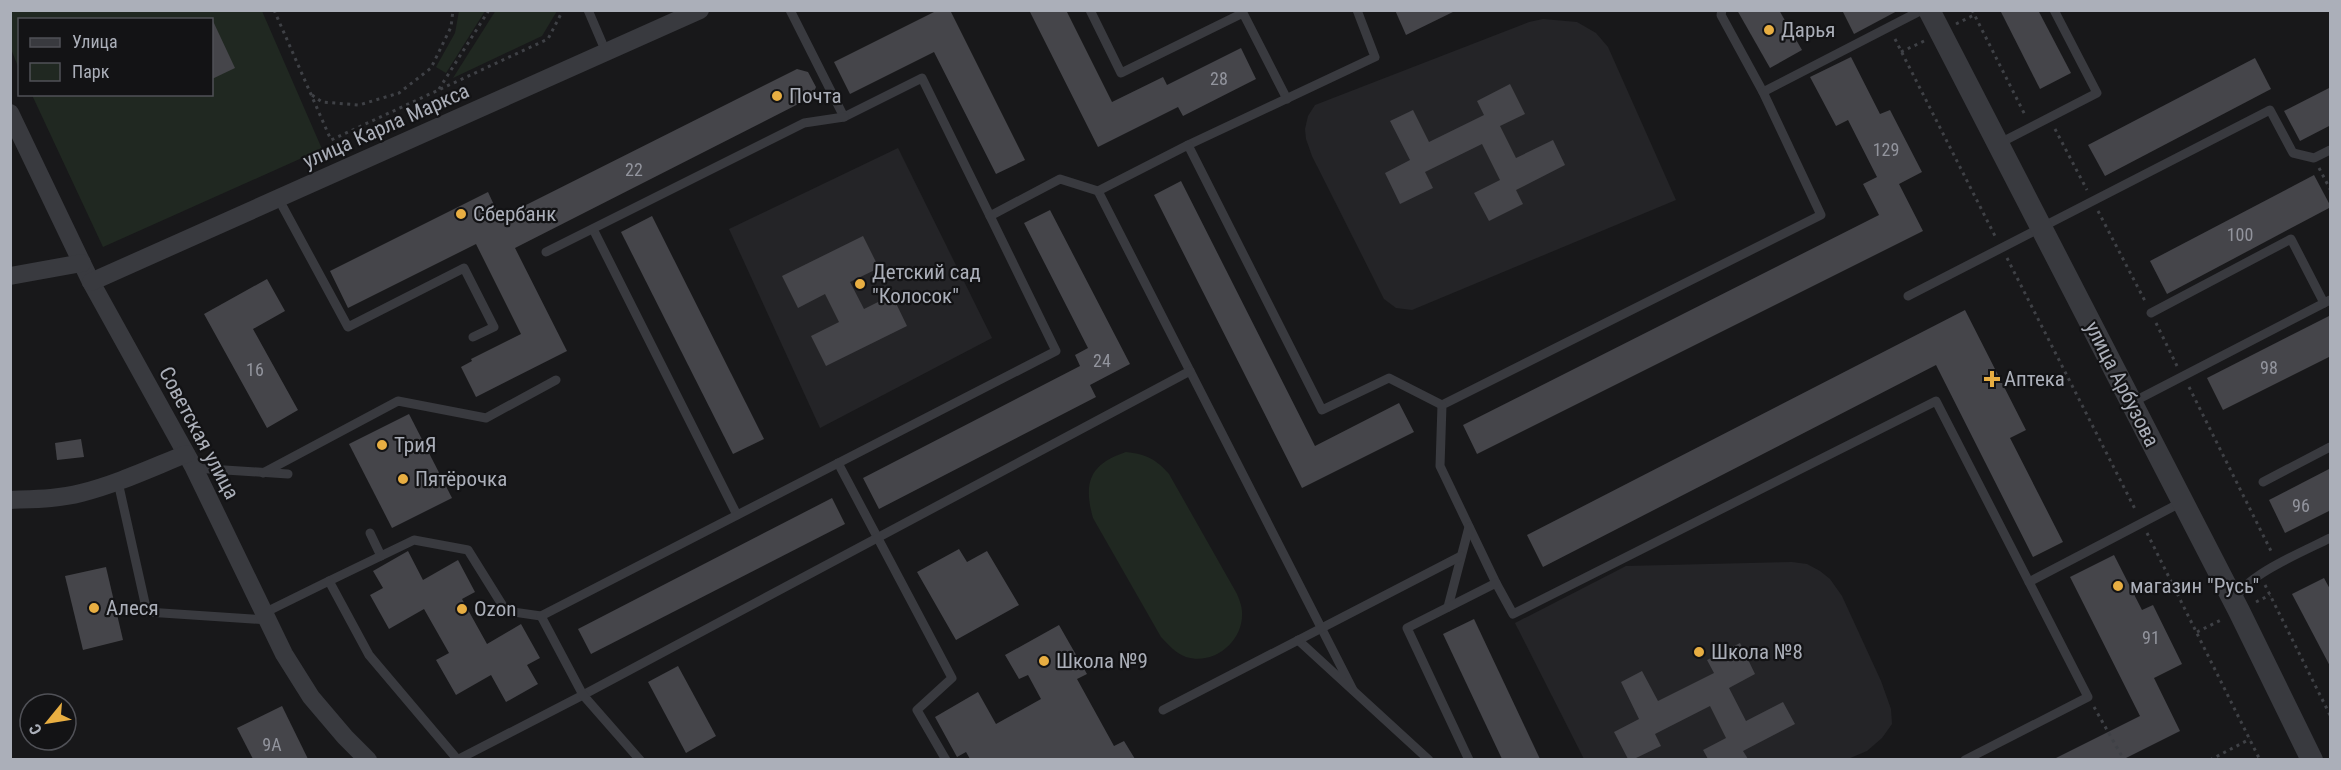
<svg xmlns="http://www.w3.org/2000/svg" width="2341" height="770" viewBox="0 0 2341 770" font-family="'Roboto Condensed',sans-serif">
<style>
.built{fill:#242427}
.green{fill:#202821}
.building{fill:#45454a}
.lines{fill:none;stroke-linecap:round;stroke-linejoin:round}
.path{stroke:#3f4146;stroke-width:3;stroke-dasharray:3 4.5;stroke-linecap:butt}
.service{stroke:#393a3f;stroke-width:9}
.minor{stroke:#393a3f;stroke-width:18}
.tertiary{stroke:#393a3f;stroke-width:22}
.poi-dot{fill:#e8ae42;stroke:#131315;stroke-width:2}
.labels{text-anchor:middle;dominant-baseline:central;stroke-width:4.5;stroke-linejoin:round;paint-order:stroke}
.number-label{font-size:18px;fill:#92949d}
.poi-label{font-size:21px;fill:#abafb9;stroke:#131315;text-anchor:start}
.street-label{font-size:21px;fill:#abafb9;stroke:#131315}
</style>
<rect width="100%" height="100%" fill="#18181a"/>
<g class="built">
<path d="M 1543,19 L 1577,22 L 1596,33 L 1608,47 L 1676,200 L 1412,310 L 1396,308 L 1384,299 L 1312,156 L 1306,139 L 1305,129 L 1308,116 L 1315,105 L 1529,22 Z"/>
<path d="M 898,148 L 992,338 L 820,428 L 729,229 Z"/>
<path d="M 1792,562 L 1807,564 L 1820,571 L 1830,579 L 1842,596 L 1881,681 L 1891,709 L 1892,724 L 1882,738 L 1867,751 L 1848,759 L 1584,759 L 1515,623 L 1626,566 Z"/>
</g>
<g class="green">
<path d="M 496,10 L 557,11 L 542,36 L 453,78 Z"/>
<path d="M 10,11 L 262,11 L 322,149 L 103,247 L 32,95 L 212,94 L 212,20 L 20,20 L 19,69 L 11,49 Z"/>
<path d="M 459,11 L 485,11 L 446,73 L 436,67 L 455,33 Z"/>
<path d="M 1126,452 C 1146,454 1156,459 1169,474 L 1237,594 C 1239,599 1242,606 1242,612 C 1244,640 1215,666 1186,657 C 1175,653 1169,645 1161,637 L 1093,518 C 1083,482 1090,464 1126,452 Z"/>
</g>
<g class="building">
<path d="M 938,10 L 950,10 L 1025,160 L 996,174 L 934,52 L 850,94 L 834,62 Z"/>
<path d="M 1029,10 L 1066,10 L 1112,102 L 1163,77 L 1167,85 L 1241,48 L 1256,79 L 1183,116 L 1178,107 L 1098,147 Z"/>
<path d="M 1395,10 L 1457,10 L 1406,35 Z"/>
<path d="M 1737,10 L 1779,10 L 1802,50 L 1770,68 Z"/>
<path d="M 1842,10 L 1899,10 L 1854,34 Z"/>
<path d="M 2000,10 L 2038,10 L 2071,73 L 2040,89 Z"/>
<path d="M 212,19 L 235,68 L 212,79 Z"/>
<path d="M 1851,57 L 1880,114 L 1890,110 L 1922,172 L 1899,184 L 1923,231 L 1477,454 L 1463,425 L 1879,215 L 1863,184 L 1877,177 L 1848,120 L 1836,126 L 1810,77 Z"/>
<path d="M 2255,58 L 2271,89 L 2105,176 L 2088,145 Z"/>
<path d="M 797,69 L 808,72 L 816,87 L 812,97 L 515,248 L 567,351 L 476,397 L 461,367 L 472,361 L 471,359 L 521,334 L 476,244 L 348,308 L 330,271 L 488,192 L 500,218 Z"/>
<path d="M 1510,84 L 1525,114 L 1500,126 L 1516,158 L 1553,140 L 1565,165 L 1516,190 L 1523,204 L 1489,221 L 1474,193 L 1500,180 L 1482,144 L 1425,172 L 1433,188 L 1400,204 L 1385,173 L 1410,160 L 1390,121 L 1413,110 L 1429,142 L 1484,115 L 1477,101 Z"/>
<path d="M 2331,87 L 2331,125 L 2300,141 L 2284,111 Z"/>
<path d="M 2314,175 L 2331,207 L 2167,294 L 2150,261 Z"/>
<path d="M 1181,181 L 1315,446 L 1399,403 L 1414,432 L 1302,488 L 1154,195 Z"/>
<path d="M 1050,210 L 1130,364 L 1090,385 L 1096,397 L 879,509 L 863,478 L 1080,366 L 1075,355 L 1088,348 L 1024,223 Z"/>
<path d="M 652,216 L 764,439 L 733,454 L 621,232 Z"/>
<path d="M 863,236 L 879,268 L 850,282 L 864,309 L 892,295 L 907,326 L 826,366 L 811,336 L 839,322 L 825,294 L 798,308 L 782,276 Z"/>
<path d="M 267,279 L 285,311 L 253,329 L 298,410 L 267,428 L 204,314 Z"/>
<path d="M 1965,310 L 2026,430 L 2010,438 L 2063,542 L 2033,557 L 1936,365 L 1543,567 L 1527,535 Z"/>
<path d="M 2331,315 L 2331,356 L 2223,410 L 2207,378 Z"/>
<path d="M 409,414 L 452,498 L 392,528 L 349,444 Z"/>
<path d="M 81,439 L 84,457 L 57,460 L 55,443 Z"/>
<path d="M 2331,468 L 2331,510 L 2285,533 L 2269,500 Z"/>
<path d="M 832,498 L 845,524 L 591,654 L 578,629 Z"/>
<path d="M 959,549 L 967,562 L 987,551 L 1019,605 L 956,640 L 917,572 Z"/>
<path d="M 408,551 L 423,580 L 458,560 L 475,592 L 462,599 L 487,644 L 521,624 L 540,658 L 527,665 L 538,684 L 506,702 L 491,675 L 456,695 L 436,660 L 449,653 L 424,609 L 389,629 L 370,595 L 383,588 L 373,571 Z"/>
<path d="M 2114,555 L 2142,610 L 2153,605 L 2182,664 L 2154,678 L 2180,731 L 2124,759 L 2054,759 L 2140,716 L 2070,577 Z"/>
<path d="M 106,567 L 123,640 L 83,650 L 65,576 Z"/>
<path d="M 2324,578 L 2331,591 L 2331,668 L 2292,594 Z"/>
<path d="M 1474,619 L 1540,759 L 1502,759 L 1443,634 Z"/>
<path d="M 1059,625 L 1087,674 L 1077,679 L 1114,746 L 1124,741 L 1135,759 L 970,759 L 966,752 L 957,757 L 935,717 L 978,692 L 996,724 L 1041,699 L 1028,675 L 1019,679 L 1005,655 Z"/>
<path d="M 1740,643 L 1755,674 L 1729,688 L 1746,721 L 1783,702 L 1795,724 L 1743,751 L 1748,759 L 1708,759 L 1703,750 L 1726,738 L 1710,706 L 1655,734 L 1661,746 L 1634,759 L 1628,759 L 1614,732 L 1639,719 L 1621,682 L 1642,671 L 1658,701 L 1714,673 L 1707,660 Z"/>
<path d="M 678,666 L 716,736 L 686,753 L 648,682 Z"/>
<path d="M 282,706 L 308,759 L 253,759 L 237,728 Z"/>
</g>
<g class="lines">
<g class="path">
<path d="M 274,10 L 331,140 L 548,39 L 563,10"/>
<path d="M 1972,10 L 2026,117"/>
<path d="M 1956,24 L 1974,15"/>
<path d="M 1895,39 L 1995,236"/>
<path d="M 1901,52 L 1924,41"/>
<path d="M 439,89 L 489,10"/>
<path d="M 312,95 L 322,102 L 359,105 L 399,93 L 431,68 L 451,27 L 453,10"/>
<path d="M 2055,129 L 2087,190"/>
<path d="M 2319,168 L 2330,189"/>
<path d="M 2098,211 L 2145,301"/>
<path d="M 2007,258 L 2136,511"/>
<path d="M 2156,323 L 2177,366"/>
<path d="M 2189,387 L 2272,553"/>
<path d="M 2147,533 L 2260,760"/>
<path d="M 2265,585 L 2330,715"/>
<path d="M 2256,602 L 2270,595"/>
<path d="M 2197,632 L 2223,619"/>
<path d="M 2094,707 L 2124,760"/>
<path d="M 2210,760 L 2250,739"/>
</g>
<g class="service">
<path d="M 588,10 L 606,52"/>
<path d="M 790,10 L 844,117 L 922,78 L 990,216"/>
<path d="M 1090,10 L 1121,73 L 1243,13 L 1287,99"/>
<path d="M 1722,10 L 1721,15 L 1763,92"/>
<path d="M 1998,144 L 2097,93 L 2054,10"/>
<path d="M 1188,145 L 1375,57 L 1357,10"/>
<path d="M 1098,191 L 1353,690"/>
<path d="M 278,198 L 348,327 L 464,268 L 494,327 L 473,337"/>
<path d="M 593,229 L 737,515"/>
<path d="M 546,252 L 804,123 L 844,117"/>
<path d="M 1908,296 L 2270,110 L 2293,153 L 2314,158 L 2330,150"/>
<path d="M 2151,313 L 2291,239 L 2324,303"/>
<path d="M 2131,403 L 2330,300"/>
<path d="M 838,463 L 952,678 L 917,710 L 946,760"/>
<path d="M 194,468 L 288,474"/>
<path d="M 263,473 L 398,401 L 486,418 L 556,380"/>
<path d="M 118,482 L 147,612 L 268,620"/>
<path d="M 2263,482 L 2330,447"/>
<path d="M 370,533 L 381,556"/>
<path d="M 329,581 L 414,540 L 468,550 L 506,611 L 541,616"/>
<path d="M 1496,583 L 1440,466 L 1442,405 L 1821,215 L 1763,92 L 1922,10"/>
<path d="M 2236,599 C 2245,575 2307,550 2330,538"/>
<path d="M 1448,607 L 1469,527"/>
<path d="M 264,613 L 329,581 L 369,655 L 457,759"/>
<path d="M 1298,640 L 1429,760"/>
<path d="M 1163,710 L 1461,556"/>
<path d="M 457,760 L 583,695 L 1190,371"/>
<path d="M 640,760 L 583,695 L 541,616 L 1056,351 L 990,216 L 1060,179 L 1098,191 L 1188,145 L 1322,410 L 1389,378 L 1442,405"/>
<path d="M 1469,760 L 1407,628 L 1496,583 L 1513,614 L 1936,401 L 2029,582"/>
<path d="M 1965,760 L 2088,697 L 2029,582 L 2182,502"/>
</g>
<g class="minor">
<path d="M 10,113 L 91,282 L 194,468 L 284,654 L 311,697 L 345,737 L 368,760"/>
<path d="M 10,276 L 82,263"/>
<path d="M 91,282 L 700,10"/>
<path d="M 10,500 C 34,499 58,499 81,493 C 117,484 151,468 186,454"/>
</g>
<path class="tertiary" d="M 1929,10 L 2239,611 L 2312,760"/>
</g>
<g class="poi-dot">
<circle cx="1769" cy="30" r="6"/>
<circle cx="777" cy="96" r="6"/>
<circle cx="461" cy="214" r="6"/>
<circle cx="860" cy="284" r="6"/>
<path d="M1989 370h6v6h6v6h-6v6h-6v-6h-6v-6h6z"/>
<circle cx="382" cy="445" r="6"/>
<circle cx="403" cy="479" r="6"/>
<circle cx="2118" cy="586" r="6"/>
<circle cx="94" cy="608" r="6"/>
<circle cx="462" cy="609" r="6"/>
<circle cx="1699" cy="652" r="6"/>
<circle cx="1044" cy="661" r="6"/>
</g>
<g class="labels">
<g class="number-label">
<text x="1219" y="78">28</text>
<text x="1886" y="149">129</text>
<text x="634" y="169">22</text>
<text x="2240" y="234">100</text>
<text x="1102" y="360">24</text>
<text x="2269" y="367">98</text>
<text x="255" y="369">16</text>
<text x="2301" y="505">96</text>
<text x="2151" y="637">91</text>
<text x="272" y="744">9А</text>
</g>
<g class="poi-label">
<text x="1781" y="30">Дарья</text>
<text x="789" y="96">Почта</text>
<text x="473" y="214">Сбербанк</text>
<text x="872" y="272">Детский сад<tspan x="872" dy="24">"Колосок"</tspan></text>
<text x="2004" y="379">Аптека</text>
<text x="394" y="445">ТриЯ</text>
<text x="415" y="479">Пятёрочка</text>
<text x="2130" y="586">магазин "Русь"</text>
<text x="106" y="608">Алеся</text>
<text x="474" y="609">Ozon</text>
<text x="1711" y="652">Школа №8</text>
<text x="1056" y="661">Школа №9</text>
</g>
<g class="street-label">
<text transform="translate(386 126) rotate(-24)">улица Карла Маркса</text>
<text transform="translate(2122 384) rotate(63)">улица Арбузова</text>
<text transform="translate(199 433) rotate(62)">Советская улица</text>
</g>
</g>
<rect width="2341" height="770" fill="none" stroke="#abafb9" stroke-width="24"/>
<rect x="18" y="18" width="195" height="78" fill="#131315" stroke="#505157" stroke-width="1.5"/>
<rect x="30" y="38" width="30" height="9" fill="#393a3f" stroke="#505157" stroke-width="1.5"/>
<text x="72" y="48" font-size="18" fill="#abafb9">Улица</text>
<rect x="30" y="63" width="30" height="18" fill="#202821" stroke="#505157" stroke-width="1.5"/>
<text x="72" y="78" font-size="18" fill="#abafb9">Парк</text>
<g transform="translate(48 722) rotate(240)"><circle r="28" fill="#131315" stroke="#505157" stroke-width="1.5"/>
<path d="M0-4.5L10 22L0 15L-10 22Z" fill="#e8ae42"/>
<text y="-9" font-size="16" font-weight="bold" text-anchor="middle" fill="#abafb9">С</text>
</g>
</svg>
